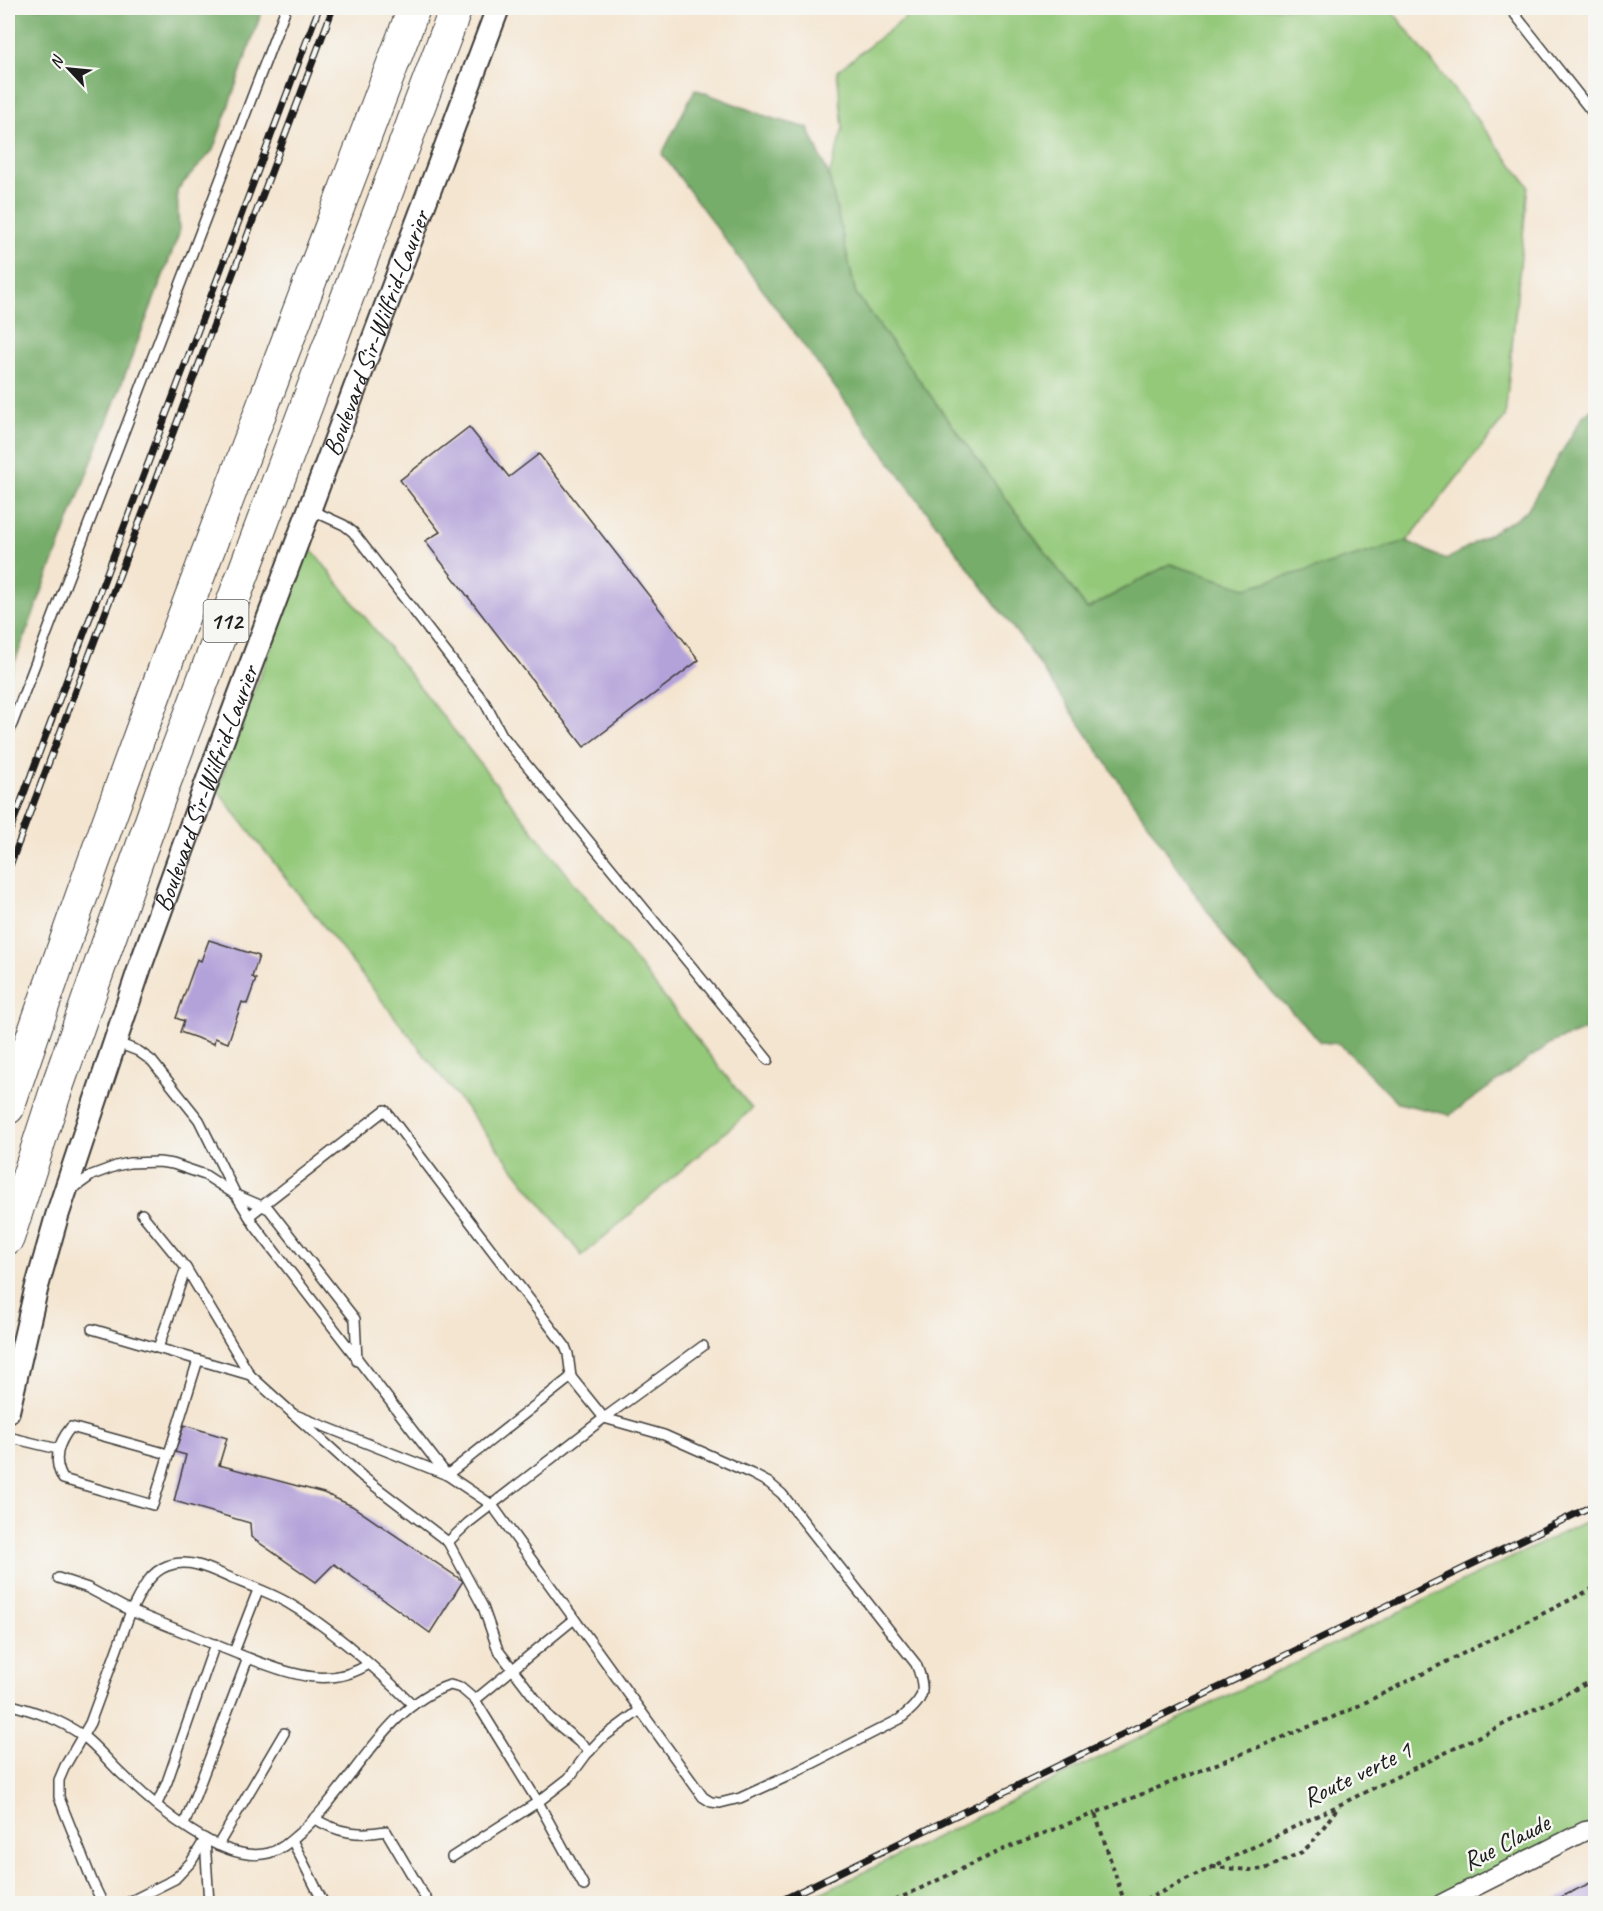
<svg xmlns="http://www.w3.org/2000/svg" width="1603" height="1911" viewBox="0 0 1603 1911" font-family="Caveat,sans-serif">
<style>
.green{fill:#94c97a;stroke:#58724b;stroke-width:1.5}
.forest{fill:#77ad6a;stroke:#4a6443;stroke-width:1.5}
.building{fill:#b3a1d9}
.lines{fill:none;stroke-linecap:round;stroke-linejoin:round}
.service-casing{stroke:#3c3a37;stroke-width:12}
.minor-casing{stroke:#3c3a37;stroke-width:21}
.tertiary-casing{stroke:#3c3a37;stroke-width:26}
.motorway-casing{stroke:#3c3a37;stroke-width:34}
.path{stroke:#3c3a37;stroke-width:4;stroke-dasharray:4.5 4.5;stroke-linecap:butt}
.service{stroke:#fff;stroke-width:9}
.minor{stroke:#fff;stroke-width:18}
.tertiary{stroke:#fff;stroke-width:22}
.motorway{stroke:#fff;stroke-width:32}
.rail-casing{stroke:#1c1c1c;stroke-width:7}
.rail{stroke:#f6f6f2;stroke-width:4.5;stroke-dasharray:14;stroke-linecap:butt}
.labels{text-anchor:middle;dominant-baseline:central;stroke-width:5;stroke-linejoin:round;paint-order:stroke}
.shield{fill:#f6f6f2;stroke:#5d5d5c;stroke-width:1.5}
.shield-label{font-size:24px;font-weight:bold;fill:#1c1c1c}
.street-label{font-size:26px;fill:#1c1c1c;stroke:#f6f6f2}
</style>
<rect width="100%" height="100%" fill="#f6f6f2"/>
<filter id="ink" filterUnits="userSpaceOnUse"><feTurbulence type="fractalNoise" baseFrequency=".0167" numOctaves="2"/><feDisplacementMap in="SourceGraphic" scale="12" xChannelSelector="R" yChannelSelector="G"/><feConvolveMatrix kernelMatrix="1 2 1 2 8 2 1 2 1" color-interpolation-filters="sRGB"/></filter>
<filter id="wash" filterUnits="userSpaceOnUse"><feTurbulence type="fractalNoise" baseFrequency=".008" numOctaves="4" result="noise"/><feDisplacementMap in="SourceGraphic" scale="24" xChannelSelector="R" yChannelSelector="G"/><feGaussianBlur stdDeviation="1.35" result="paint"/><feColorMatrix in="noise" values="0 0 0 0 0 0 0 0 0 0 0 0 0 0 0 0 0 1.4 0 .05"/><feComposite in="paint" operator="in"/></filter>
<g filter="url(#wash)">
<rect width="100%" height="100%" fill="#f4e5d0"/>
<g class="green">
<path d="M 918,8 L 1390,8 L 1528,185 L 1505,417 L 1407,541 L 1246,589 L 1170,564 L 1087,609 L 856,294 L 829,176 L 843,128 L 837,71 Z"/>
<path d="M 309,546 L 752,1109 L 582,1256 L 217,790 Z"/>
<path d="M 1595,1517 L 1595,1829 L 1441,1903 L 798,1904 Z"/>
</g>
<g class="forest">
<path d="M 8,8 L 263,8 L 213,150 L 177,190 L 179,234 L 8,680 Z"/>
<path d="M 695,89 L 771,118 L 808,128 L 829,176 L 856,294 L 1087,609 L 1170,564 L 1246,588 L 1407,541 L 1446,560 L 1526,512 L 1583,416 L 1595,407 L 1595,1026 L 1551,1043 L 1450,1115 L 1398,1103 L 1340,1044 L 1321,1042 L 1240,959 L 1033,655 L 662,154 Z"/>
</g>
<g id="blocks">
<g class="building">
<path d="M 469,427 L 509,477 L 539,454 L 699,660 L 584,747 L 425,541 L 440,532 L 400,480 Z"/>
<path d="M 209,940 L 259,956 L 252,977 L 256,979 L 247,1004 L 242,1002 L 228,1043 L 215,1038 L 214,1044 L 180,1032 L 184,1021 L 176,1018 L 197,959 L 201,961 Z"/>
<path d="M 184,1425 L 227,1438 L 219,1465 L 324,1493 L 352,1506 L 463,1581 L 430,1633 L 334,1564 L 316,1582 L 251,1537 L 250,1523 L 174,1501 L 186,1455 L 175,1452 Z"/>
<path d="M 1592,1882 L 1593,1885 L 1596,1884 L 1596,1904 L 1554,1904 L 1553,1901 Z"/>
</g>
</g>
</g>
<g filter="url(#ink)">
<use href="#blocks" fill-opacity="0" stroke="#3c3a37" stroke-width="1.5"/>
<g class="lines">
<g class="service-casing">
<g id="service">
<path d="M 1510,8 L 1596,117"/>
<path d="M 309,509 L 344,525 L 353,532 L 485,703 L 502,735 L 768,1060"/>
<path d="M 8,735 L 286,8"/>
<path d="M 115,1042 L 138,1051 L 152,1061 L 199,1120 L 236,1195 L 255,1226 L 447,1475"/>
<path d="M 71,1190 L 92,1175 L 116,1166 L 129,1163 L 159,1162 L 173,1164 L 205,1175 L 236,1195 L 269,1209 L 355,1319 L 357,1361"/>
<path d="M 142,1214 L 186,1268"/>
<path d="M 249,1216 L 385,1110 L 565,1346 L 568,1354 L 571,1377 L 447,1475"/>
<path d="M 92,1329 L 250,1375 L 363,1477 L 448,1542 L 468,1523 L 604,1418 L 703,1346"/>
<path d="M 158,1348 L 186,1268 L 250,1375"/>
<path d="M 293,1414 L 447,1475 L 492,1505 L 703,1797 L 711,1802 L 720,1803 L 740,1798 L 784,1778 L 900,1719 C 923,1700 928,1693 916,1664 L 782,1494 L 769,1483 L 752,1474 L 664,1435 L 604,1418 L 571,1377"/>
<path d="M 8,1437 L 58,1449"/>
<path d="M 168,1454 L 71,1427 C 58,1443 52,1460 63,1479 L 153,1505 L 198,1360"/>
<path d="M 448,1542 L 483,1607 L 498,1650 L 550,1718 L 590,1751"/>
<path d="M 58,1578 L 88,1588 L 131,1611 C 140,1594 148,1573 167,1566 C 190,1557 212,1570 233,1579 C 251,1586 271,1593 288,1603 C 334,1630 375,1667 413,1705"/>
<path d="M 574,1619 L 475,1700 L 538,1802 L 569,1778 L 586,1755 L 601,1739 L 640,1710"/>
<path d="M 234,1652 L 258,1590"/>
<path d="M 248,1658 C 289,1673 328,1690 369,1664"/>
<path d="M 8,1704 C 34,1711 60,1719 83,1736 C 98,1747 110,1764 125,1777 C 156,1807 223,1865 269,1853 C 280,1850 288,1843 296,1836 C 350,1792 382,1707 450,1685 L 461,1688 L 475,1700"/>
<path d="M 157,1804 L 167,1782 L 215,1644"/>
<path d="M 314,1818 C 337,1833 359,1836 386,1831 L 429,1904"/>
<path d="M 205,1839 L 209,1904"/>
<path d="M 292,1840 L 324,1904"/>
<path d="M 218,1845 L 284,1733"/>
<path d="M 452,1857 L 538,1802 L 584,1886"/>
<path d="M 103,1904 L 93,1883 L 63,1808 L 59,1797 L 59,1780 L 65,1766 L 90,1723 L 131,1611 L 248,1658 L 184,1825"/>
<path d="M 125,1904 L 175,1879 L 191,1862 L 205,1839"/>
</g>
</g>
<g class="minor-casing">
<path id="minor" d="M 1441,1904 L 1585,1831 L 1596,1829"/>
</g>
<g class="tertiary-casing">
<g id="tertiary">
<path id="s1" d="M 8,1411 L 36,1290 L 57,1216 L 140,967 L 211,771 L 498,8"/>
</g>
</g>
<g class="motorway-casing">
<g id="motorway">
<path d="M 8,1108 C 133,738 276,373 414,8"/>
<path d="M 8,1238 L 56,1090 L 163,787 L 456,8"/>
</g>
</g>
<g class="path">
<path d="M 1212,1867 L 1250,1870 L 1265,1869 L 1302,1852 L 1312,1843 L 1338,1807"/>
<path d="M 887,1904 L 1002,1850 L 1095,1813"/>
<path d="M 1125,1904 L 1095,1813 L 1348,1711 L 1596,1587"/>
<path d="M 1137,1904 L 1596,1679"/>
</g>
<use href="#service" class="service"/>
<use href="#minor" class="minor"/>
<use href="#tertiary" class="tertiary"/>
<use href="#motorway" class="motorway"/>
<g class="rail-casing">
<g id="rail">
<path d="M 8,836 L 319,8"/>
<path d="M 8,871 L 333,8"/>
<path d="M 774,1904 L 1596,1504"/>
</g>
</g>
<use href="#rail" class="rail"/>
</g>
</g>
<g class="labels">
<rect class="shield" x="203.5" y="600" width="45" height="42" rx="4.5"/>
<g class="shield-label">
<text x="226" y="621">112</text>
</g>
<g class="street-label">
<text stroke="none"><textPath href="#s1" startOffset="1140">Boulevard Sir-Wilfrid-Laurier</textPath></text>
<text stroke="none"><textPath href="#s1" startOffset="654">Boulevard Sir-Wilfrid-Laurier</textPath></text>
<text transform="translate(1357 1774) rotate(-26)">Route verte 1</text>
<text transform="translate(1506 1842) rotate(-27)">Rue Claude</text>
</g>
</g>
<rect width="1603" height="1911" fill="none" stroke="#f6f6f2" stroke-width="30"/>
<g transform="translate(69 69) rotate(296)" stroke="#f6f6f2" stroke-width="4.5" paint-order="stroke">
<path d="M0-4.5L10 22L0 15L-10 22Z" fill="#1c1c1c"/>
<text y="-9" font-size="16" font-weight="bold" text-anchor="middle" fill="#1c1c1c">N</text>
</g>
</svg>
